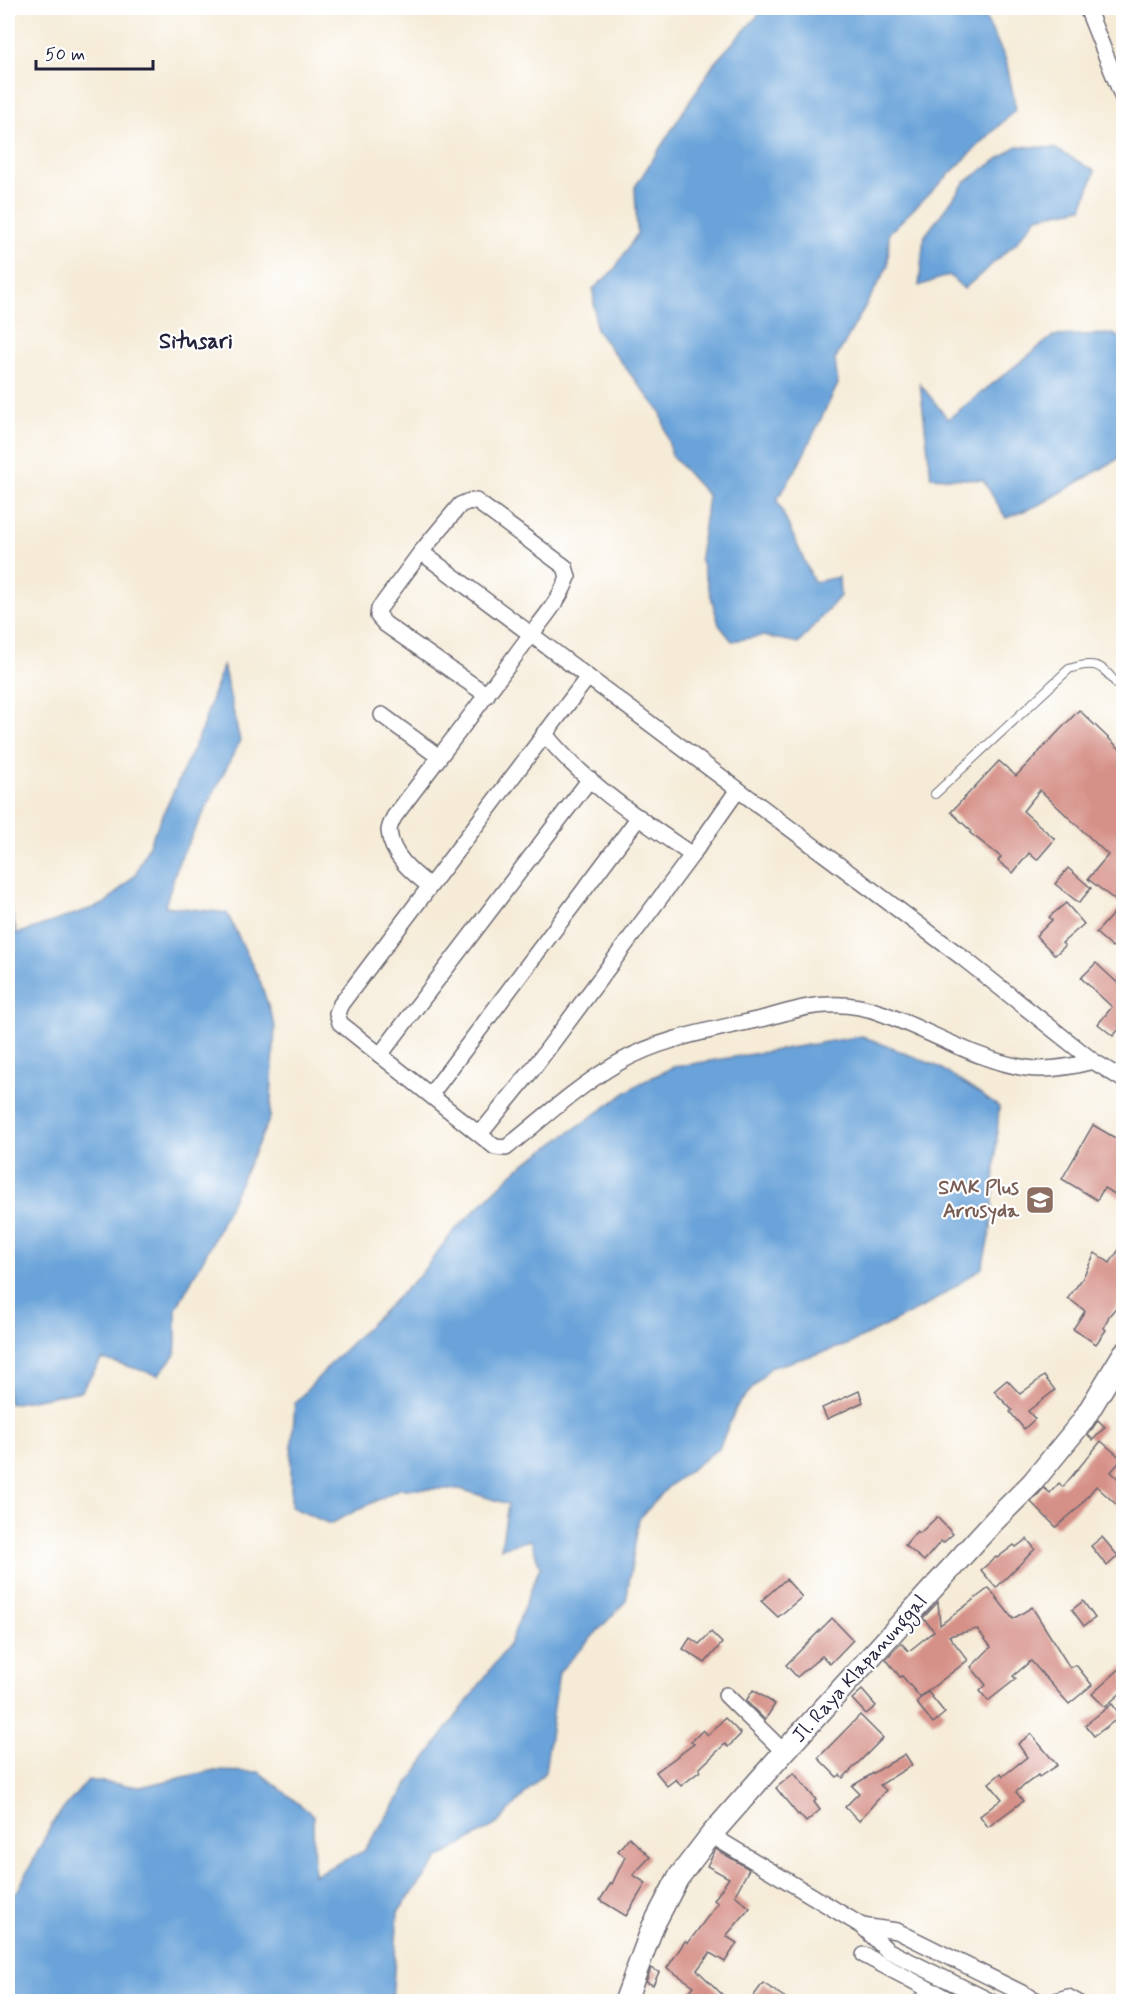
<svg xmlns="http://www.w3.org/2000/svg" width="1131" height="2009" viewBox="0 0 1131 2009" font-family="Mynerve,sans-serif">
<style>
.water{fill:#69a3d9;stroke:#46628a;stroke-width:1.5}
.building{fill:#d59087}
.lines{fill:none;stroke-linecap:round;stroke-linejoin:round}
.lane-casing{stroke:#6c6872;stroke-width:10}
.street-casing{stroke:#6c6872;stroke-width:18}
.secondary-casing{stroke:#6c6872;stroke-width:24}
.lane{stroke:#fff;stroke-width:8}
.street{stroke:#fff;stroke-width:15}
.secondary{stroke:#fff;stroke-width:21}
.labels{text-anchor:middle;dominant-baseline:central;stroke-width:4.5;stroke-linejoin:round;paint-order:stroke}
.education-label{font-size:20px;font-weight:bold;fill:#785e54;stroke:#fff;text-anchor:end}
.street-label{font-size:20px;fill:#22223b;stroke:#fff}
.quarter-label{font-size:22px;font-weight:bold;fill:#22223b;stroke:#fff}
</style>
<rect width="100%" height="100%" fill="#fff"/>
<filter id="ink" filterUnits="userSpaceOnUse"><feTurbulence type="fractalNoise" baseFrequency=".0167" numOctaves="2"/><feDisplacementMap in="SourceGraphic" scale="12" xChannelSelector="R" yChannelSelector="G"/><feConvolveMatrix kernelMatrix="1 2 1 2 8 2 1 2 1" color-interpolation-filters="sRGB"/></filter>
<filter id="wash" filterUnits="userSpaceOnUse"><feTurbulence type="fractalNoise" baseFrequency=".008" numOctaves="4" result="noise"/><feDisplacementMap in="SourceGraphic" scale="24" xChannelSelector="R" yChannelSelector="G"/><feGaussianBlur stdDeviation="1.35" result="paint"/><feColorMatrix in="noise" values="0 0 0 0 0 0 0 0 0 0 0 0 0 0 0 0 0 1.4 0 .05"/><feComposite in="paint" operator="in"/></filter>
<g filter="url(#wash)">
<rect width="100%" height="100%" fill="#f5ebd7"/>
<g class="water">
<path d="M 765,8 L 981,8 L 1006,60 L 1016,109 L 889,233 L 888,266 L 835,360 L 838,384 L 799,464 L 777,500 L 814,582 L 839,577 L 840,596 L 799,643 L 762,636 L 732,641 L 719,625 L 700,557 L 708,496 L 672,456 L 661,413 L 596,330 L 593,289 L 614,270 L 637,234 L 635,187 L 715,62 Z"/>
<path d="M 1017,146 L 1054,148 L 1095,171 L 1082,208 L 1037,217 L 1016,243 L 964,289 L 949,275 L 919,286 L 924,237 L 965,182 Z"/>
<path d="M 1113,334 L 1123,340 L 1123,456 L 1041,504 L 1006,518 L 983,480 L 931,477 L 920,384 L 948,419 L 1053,336 Z"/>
<path d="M 223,665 L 240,741 L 179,861 L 165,906 L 227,913 L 260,981 L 275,1026 L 270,1118 L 212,1243 L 176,1309 L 176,1353 L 158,1375 L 102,1359 L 81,1391 L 10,1404 L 8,1400 L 8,900 L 17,934 L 104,904 L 135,875 L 200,734 Z"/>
<path d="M 862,1036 L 939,1067 L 999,1107 L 991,1229 L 982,1268 L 929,1304 L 847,1345 L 770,1368 L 737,1406 L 719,1448 L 668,1487 L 639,1519 L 626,1601 L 559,1672 L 545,1772 L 497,1824 L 440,1857 L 398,1912 L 392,2001 L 8,2001 L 8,1897 L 17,1892 L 54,1820 L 88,1780 L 140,1787 L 210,1771 L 259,1772 L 313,1815 L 314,1875 L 364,1851 L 422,1763 L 510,1643 L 540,1567 L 531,1540 L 501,1548 L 508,1504 L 460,1489 L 399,1489 L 330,1524 L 291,1507 L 291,1457 L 295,1403 L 336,1358 L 420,1275 L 452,1233 L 517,1169 L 637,1085 L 673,1067 Z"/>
</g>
<g id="blocks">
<g class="building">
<path d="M 1079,710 L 1124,753 L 1124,935 L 1112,947 L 1096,933 L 1121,905 L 1088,879 L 1108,855 L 1040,790 L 1023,811 L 1055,839 L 1037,860 L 1029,853 L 1013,873 L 998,861 L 1001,857 L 970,833 L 971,831 L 951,812 L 999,761 L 1016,776 Z"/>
<path d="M 1068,868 L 1091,888 L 1079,903 L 1055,884 Z"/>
<path d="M 1066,903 L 1084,924 L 1062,943 L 1065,946 L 1055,955 L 1036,936 L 1052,920 L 1049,917 Z"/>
<path d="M 1096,963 L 1124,989 L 1124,1024 L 1113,1036 L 1098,1024 L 1112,1007 L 1081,978 Z"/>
<path d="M 1093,1125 L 1124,1143 L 1124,1199 L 1104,1188 L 1097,1200 L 1062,1179 Z"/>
<path d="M 1124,1242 L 1124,1298 L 1109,1316 L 1104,1328 L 1106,1330 L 1096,1344 L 1073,1329 L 1085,1311 L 1068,1298 L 1082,1279 L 1095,1253 L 1110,1263 Z"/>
<path d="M 1044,1376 L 1055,1390 L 1028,1411 L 1035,1419 L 1024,1429 L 1010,1412 L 1012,1410 L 994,1391 L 1007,1380 L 1020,1394 Z"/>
<path d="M 859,1391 L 863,1402 L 827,1419 L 822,1408 Z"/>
<path d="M 1098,1420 L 1105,1427 L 1093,1440 L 1088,1435 Z"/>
<path d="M 1101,1441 L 1122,1459 L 1111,1472 L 1124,1484 L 1124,1500 L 1118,1506 L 1096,1486 L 1078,1508 L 1056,1527 L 1031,1502 L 1044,1488 L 1050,1493 L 1059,1483 L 1063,1487 Z"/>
<path d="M 937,1517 L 953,1534 L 943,1543 L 941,1541 L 924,1561 L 905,1545 L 917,1531 L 920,1533 Z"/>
<path d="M 1102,1537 L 1118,1556 L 1107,1566 L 1091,1546 Z"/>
<path d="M 1027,1539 L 1035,1549 L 996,1588 L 981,1570 L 996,1557 L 997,1558 L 1014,1545 L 1016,1547 Z"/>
<path d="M 786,1579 L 802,1597 L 778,1617 L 761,1601 Z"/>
<path d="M 989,1588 L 1013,1619 L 1032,1607 L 1070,1668 L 1076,1665 L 1092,1685 L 1069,1704 L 1031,1661 L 1013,1676 L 1016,1679 L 988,1701 L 980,1691 L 986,1685 L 971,1667 L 991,1647 L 977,1629 L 949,1636 L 968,1660 L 920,1697 L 902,1676 L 900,1677 L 886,1659 L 901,1643 L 909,1651 L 934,1631 L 923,1618 L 938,1602 L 940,1625 Z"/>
<path d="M 1083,1601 L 1095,1618 L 1084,1626 L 1072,1610 Z"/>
<path d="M 832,1618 L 853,1640 L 830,1664 L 822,1656 L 797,1677 L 786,1665 Z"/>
<path d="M 711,1632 L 722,1643 L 705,1663 L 683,1649 L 690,1638 L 699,1644 Z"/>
<path d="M 1124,1665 L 1124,1690 L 1105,1707 L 1092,1694 Z"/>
<path d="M 753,1690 L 775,1704 L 765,1720 L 746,1701 Z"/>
<path d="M 862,1690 L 876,1706 L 866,1714 L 852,1699 Z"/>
<path d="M 928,1692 L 945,1713 L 933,1723 L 916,1702 Z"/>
<path d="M 1112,1704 L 1121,1716 L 1094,1736 L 1085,1725 Z"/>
<path d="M 860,1715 L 883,1738 L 843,1778 L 840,1775 L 837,1777 L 818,1758 Z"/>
<path d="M 725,1718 L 741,1734 L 728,1747 L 725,1744 L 699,1769 L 700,1771 L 681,1786 L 676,1779 L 667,1786 L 656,1772 L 694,1744 L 691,1742 L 703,1730 L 708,1735 Z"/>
<path d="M 1031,1734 L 1057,1765 L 1039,1777 L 1038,1775 L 1016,1792 L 1023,1801 L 988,1827 L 980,1816 L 1002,1799 L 989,1783 L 1001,1773 L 1003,1776 L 1027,1757 L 1018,1744 Z"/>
<path d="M 905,1754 L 912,1765 L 880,1785 L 886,1790 L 859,1821 L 845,1807 L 859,1793 L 852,1786 Z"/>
<path d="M 794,1773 L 816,1800 L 814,1802 L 820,1810 L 806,1822 L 799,1814 L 798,1815 L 776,1788 Z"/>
<path d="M 629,1837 L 650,1857 L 633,1875 L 646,1883 L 626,1916 L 600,1900 L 611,1883 L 612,1884 L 625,1857 L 618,1851 Z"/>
<path d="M 716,1849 L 749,1869 L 735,1895 L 750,1908 L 726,1936 L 737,1943 L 725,1962 L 710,1953 L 697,1970 L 729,2001 L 681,2001 L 694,1986 L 667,1968 L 685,1941 L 688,1943 L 718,1903 L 714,1900 L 729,1878 L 707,1866 Z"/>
<path d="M 651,1968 L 659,1972 L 653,1985 L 646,1982 Z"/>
<path d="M 763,1983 L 790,2001 L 750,2001 Z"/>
</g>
</g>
</g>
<g filter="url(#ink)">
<use href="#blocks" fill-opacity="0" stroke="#6c6872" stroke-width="1.5"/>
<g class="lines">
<g class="lane-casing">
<path id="lane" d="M 935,794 L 1069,669 C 1101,658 1104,669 1124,693"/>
</g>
<g class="street-casing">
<g id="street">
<path d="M 1087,8 L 1124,101"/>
<path d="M 421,552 L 963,958 L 1093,1061 L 1124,1080"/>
<path d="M 588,677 L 341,1004 L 337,1013 L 340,1023 L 495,1147 L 506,1148 C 542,1119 578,1086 618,1063 C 661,1038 713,1030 761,1019 C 783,1014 805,1005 828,1005 C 845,1004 865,1007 881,1013 C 929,1030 975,1060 1026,1068 C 1049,1071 1071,1067 1093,1061"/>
<path d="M 382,715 L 439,757"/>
<path d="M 692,855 L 737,791"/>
<path d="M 430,886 C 412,873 391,855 389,831 C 389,827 392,821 394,817 C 436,761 479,706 520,649 C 537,626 559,603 568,577 L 565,567 L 476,501 L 467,502 L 460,505 L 421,552 L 379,609 L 378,616 L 385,624 L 487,695"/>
<path d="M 380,1055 L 590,779"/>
<path d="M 431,1094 L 639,817"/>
<path d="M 480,1134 L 532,1070 L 692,855 C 641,820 583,782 544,733"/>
<path d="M 726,1695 L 784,1752"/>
<path d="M 711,1835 L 862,1926 L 887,1950 L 992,2002"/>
<path d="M 862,1926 L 897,1931 L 1040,2002"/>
<path d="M 864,1955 L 953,2002"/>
<path d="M 919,2002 L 936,1992"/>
<path d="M 1052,2002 L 1068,1997 L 1077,2002"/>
</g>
</g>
<g class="secondary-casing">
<path id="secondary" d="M 625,2002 L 653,1926 L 678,1878 L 711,1835 L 784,1752 L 995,1520 L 1032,1483 L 1082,1422 L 1124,1353"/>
</g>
<use href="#lane" class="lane"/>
<use href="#street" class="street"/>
<use href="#secondary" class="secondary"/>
</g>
</g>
<defs>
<g id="school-square" transform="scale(1.5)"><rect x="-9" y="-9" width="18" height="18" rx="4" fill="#8d6e63" stroke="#fff"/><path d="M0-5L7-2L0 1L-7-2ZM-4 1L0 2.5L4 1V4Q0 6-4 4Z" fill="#fff"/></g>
</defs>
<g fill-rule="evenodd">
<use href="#school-square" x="1040" y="1200"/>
</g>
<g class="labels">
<g class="education-label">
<text x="1019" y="1188">SMK Plus<tspan x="1019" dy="23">Arrusyda</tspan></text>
</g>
<g class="street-label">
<text transform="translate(860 1669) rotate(-48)">Jl. Raya Klapanunggal</text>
</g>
<g class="quarter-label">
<text x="196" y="342">Situsari</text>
</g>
</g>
<rect width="1131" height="2009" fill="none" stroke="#fff" stroke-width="30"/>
<path d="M36 60v9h117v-9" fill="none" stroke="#22223b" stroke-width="3"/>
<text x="45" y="60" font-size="18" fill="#22223b" stroke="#ffffff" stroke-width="4.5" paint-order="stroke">50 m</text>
</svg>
